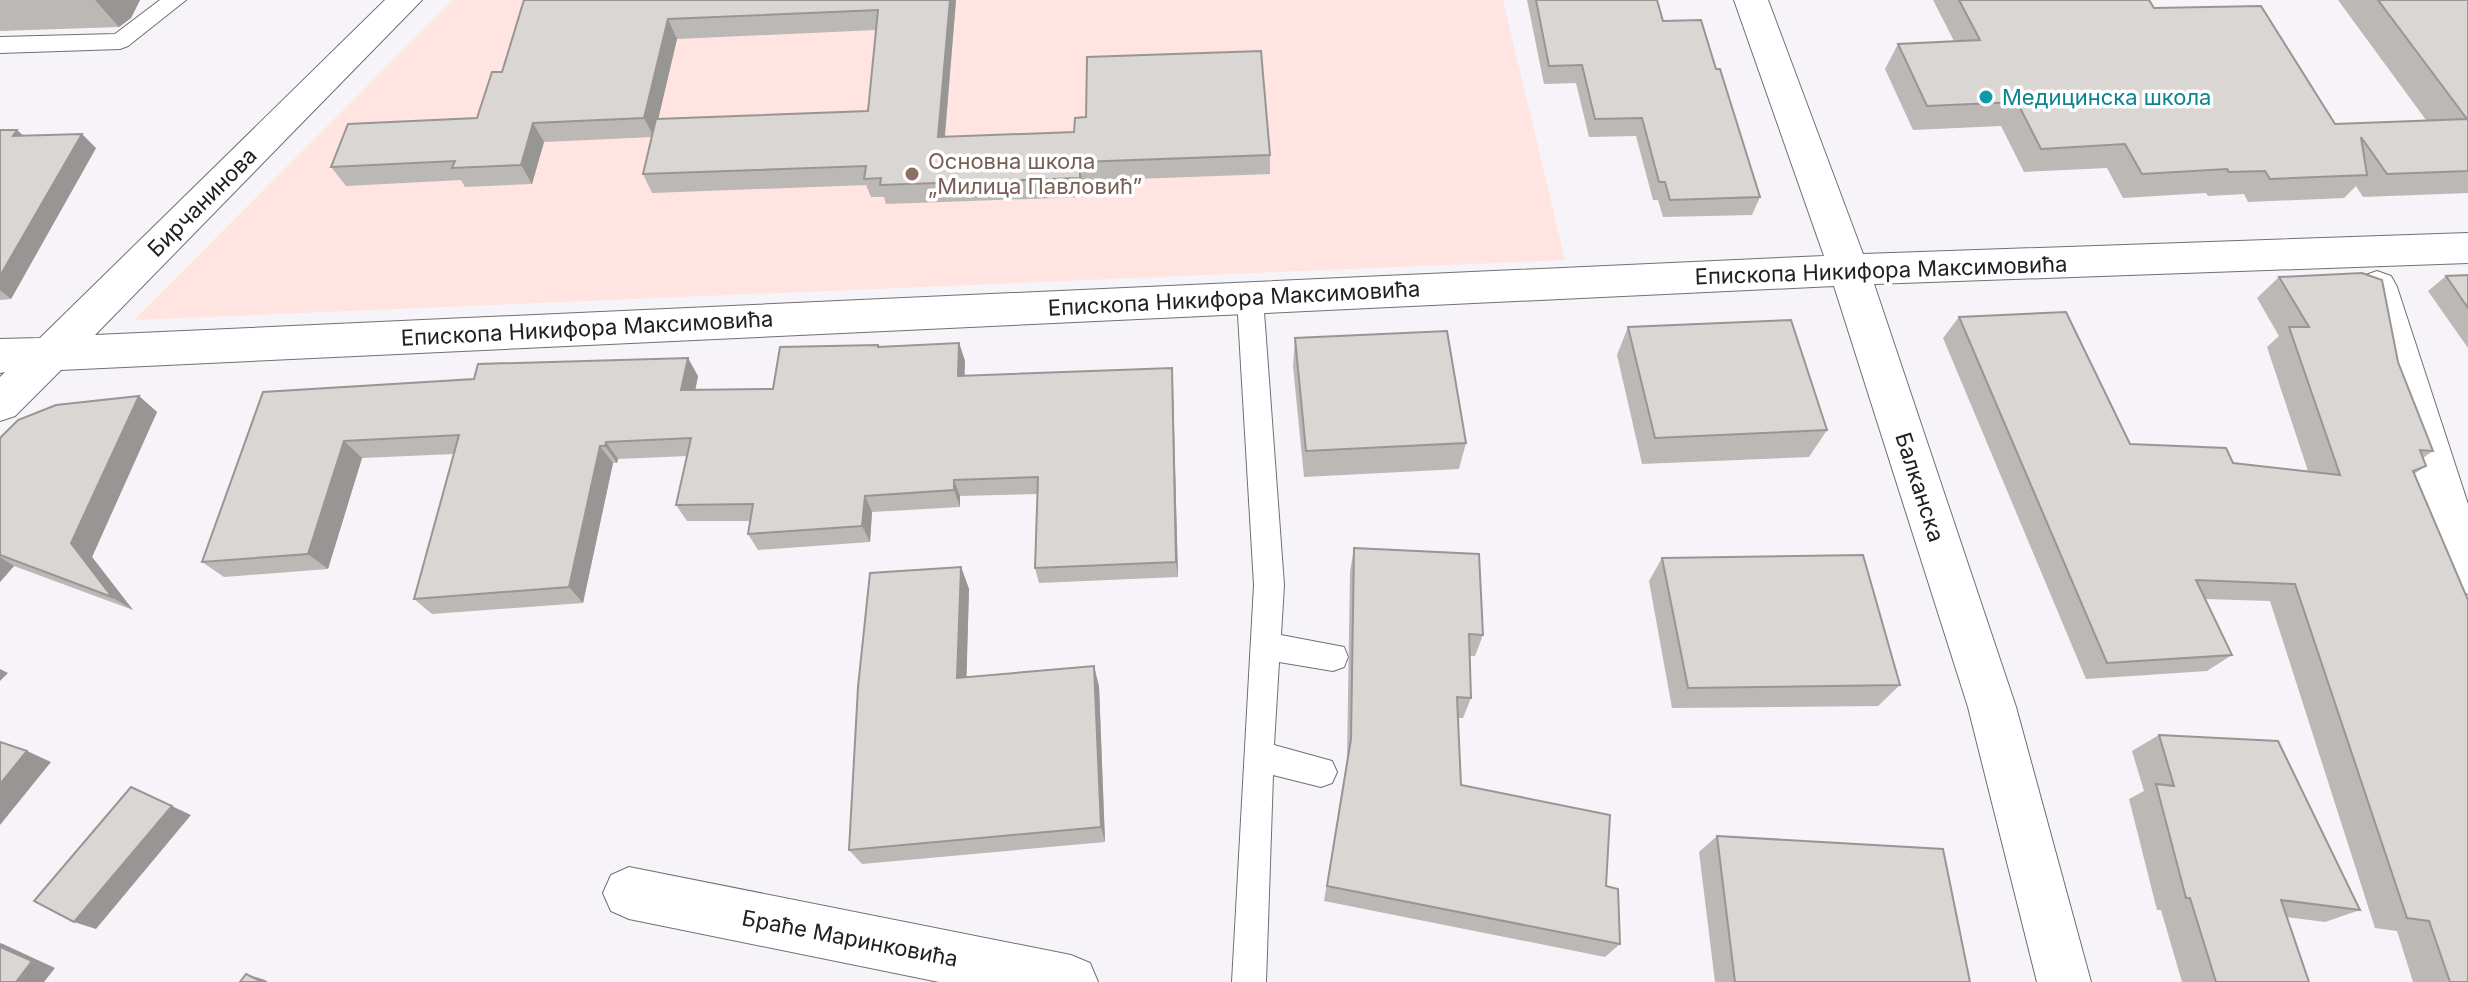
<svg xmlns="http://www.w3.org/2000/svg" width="2468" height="982" viewBox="0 0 2468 982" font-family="Inter,sans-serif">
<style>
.education{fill:#ffe4e1}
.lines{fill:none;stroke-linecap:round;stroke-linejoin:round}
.service-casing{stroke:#706f72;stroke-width:2}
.minor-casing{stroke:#706f72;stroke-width:2}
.service{fill:#fff;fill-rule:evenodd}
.minor{fill:#fff;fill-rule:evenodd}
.wall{fill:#bbb8b5;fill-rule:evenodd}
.shaded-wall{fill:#989694}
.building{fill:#d9d6d3;stroke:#989694;stroke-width:2}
.culture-dot{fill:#0f9aa8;stroke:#fff;stroke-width:3}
.education-dot{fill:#8d6e63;stroke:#fff;stroke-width:3}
.labels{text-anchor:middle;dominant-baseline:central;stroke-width:7;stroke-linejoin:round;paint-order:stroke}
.culture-label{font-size:22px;fill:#0d838f;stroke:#fff;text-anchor:start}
.education-label{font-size:22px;fill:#785e54;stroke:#fff;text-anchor:start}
.street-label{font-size:22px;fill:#212022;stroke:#fff}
</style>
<rect width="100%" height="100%" fill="#f6f4f8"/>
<path class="education" d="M 453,0 L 1503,0 L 1565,260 L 134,320 Z"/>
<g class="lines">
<g class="service-casing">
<g id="service">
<path d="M 160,0 L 186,0 L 128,46 L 120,49 L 0,53 L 0,37 L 115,34 Z"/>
<path d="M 1250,288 L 1259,291 L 1263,298 L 1284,585 L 1281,635 L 1344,647 L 1348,657 L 1344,667 L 1333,671 L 1279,662 L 1274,745 L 1332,761 L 1337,772 L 1332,783 L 1321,787 L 1273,775 L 1266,982 L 1232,982 L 1254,585 L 1237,298 L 1241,291 Z"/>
</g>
</g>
<g class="minor-casing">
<g id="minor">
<path d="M 385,0 L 422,0 L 95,335 L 1824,256 L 1734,0 L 1768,0 L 1863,254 L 2468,233 L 2468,263 L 1874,284 L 2016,707 L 2091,982 L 2037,982 L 1968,707 L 1834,286 L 61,370 L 15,416 L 0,421 L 0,377 L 5,372 L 0,373 L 0,339 L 40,338 Z"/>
<path d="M 2377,271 L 2391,276 L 2397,287 L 2468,504 L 2468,594 L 2452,588 L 2445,574 L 2357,287 L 2363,276 Z"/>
<path d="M 629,867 L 1071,955 L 1090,963 L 1098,982 L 939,982 L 629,919 L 611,911 L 603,893 L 611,875 Z"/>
</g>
</g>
<use href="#service" class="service"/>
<use href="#minor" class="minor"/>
</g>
<g class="wall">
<path d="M 0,0 L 140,0 L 131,18 L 119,27 L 0,31 Z"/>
<path d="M 524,0 L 956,0 L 945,137 L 1270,155 L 1270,174 L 1082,181 L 1083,197 L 886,204 L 884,197 L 871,197 L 866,185 L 652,193 L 643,174 L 652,137 L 544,142 L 532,184 L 465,187 L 461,180 L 346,186 L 331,167 L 477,118 L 502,72 ZM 876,30 L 868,111 L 658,119 L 677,39 Z"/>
<path d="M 1527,0 L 1657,0 L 1663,21 L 1716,69 L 1760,197 L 1752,215 L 1663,217 L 1658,200 L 1653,200 L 1636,136 L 1589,137 L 1576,83 L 1544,84 Z"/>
<path d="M 1933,0 L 2149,0 L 2154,8 L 2335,124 L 2426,120 L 2338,0 L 2468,0 L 2468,193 L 2363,197 L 2356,186 L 2344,198 L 2248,202 L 2244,194 L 2208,196 L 2206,193 L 2123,198 L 2107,168 L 2024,172 L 2001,126 L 1913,130 L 1885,69 L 1898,44 L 1954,41 Z"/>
<path d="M 0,130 L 17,130 L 24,136 L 96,148 L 11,299 L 0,300 Z"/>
<path d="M 2468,275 L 2468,348 L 2428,291 L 2446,276 Z"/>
<path d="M 2279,277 L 2398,362 L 2433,451 L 2423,458 L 2426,466 L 2414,474 L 2468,982 L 2413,982 L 2397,931 L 2375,928 L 2270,601 L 2205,599 L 2232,655 L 2207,671 L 2086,679 L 1943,338 L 1959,317 L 2130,444 L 2233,463 L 2308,471 L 2267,347 L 2279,336 L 2257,298 Z"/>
<path d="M 1628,327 L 1827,430 L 1809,457 L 1642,464 L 1617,355 Z"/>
<path d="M 1295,338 L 1466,443 L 1459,469 L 1304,477 L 1293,366 Z"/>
<path d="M 959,343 L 965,361 L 964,376 L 1172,368 L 1178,577 L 1039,583 L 1035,568 L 1038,494 L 960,496 L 960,507 L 872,512 L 870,542 L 758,550 L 748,534 L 750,521 L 687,521 L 676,505 L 687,456 L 618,459 L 617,463 L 613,463 L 583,603 L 432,614 L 414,599 L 454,454 L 362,458 L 328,569 L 224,577 L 202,562 L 263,392 L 698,376 L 695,390 L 773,389 L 878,345 L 879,347 Z"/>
<path d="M 139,396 L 157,412 L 92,557 L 133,610 L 14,566 L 0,582 L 0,438 Z"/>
<path d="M 1354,548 L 1483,635 L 1475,656 L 1470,656 L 1471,698 L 1463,718 L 1458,718 L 1461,785 L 1606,886 L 1620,944 L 1605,957 L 1324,901 L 1347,758 L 1350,572 Z"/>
<path d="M 1662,558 L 1900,685 L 1878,706 L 1672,708 L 1649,581 Z"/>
<path d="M 961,567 L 969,589 L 966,677 L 1099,686 L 1105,842 L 862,864 L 849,850 Z"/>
<path d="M 2159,735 L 2360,910 L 2325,922 L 2286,917 L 2309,982 L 2182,982 L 2161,910 L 2157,910 L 2129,799 L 2144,791 L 2132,751 Z"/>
<path d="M 1717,836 L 1970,982 L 1715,982 L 1699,852 Z"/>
</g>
<g class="shaded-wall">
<path d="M 95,0 L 140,0 L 131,18 L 119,27 Z"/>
<path d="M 950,0 L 956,0 L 943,156 L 938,137 Z"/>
<path d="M 668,19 L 677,39 L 654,137 L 644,118 Z"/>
<path d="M 533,123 L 544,142 L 532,184 L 521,165 Z"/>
<path d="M 17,130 L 32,144 L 13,136 Z"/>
<path d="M 82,134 L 96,148 L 11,299 L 0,290 L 0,276 Z"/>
<path d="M 1080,162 L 1082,181 L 1083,197 L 1080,178 Z"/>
<path d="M 959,343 L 965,361 L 964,394 L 958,376 Z"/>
<path d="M 688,358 L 698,376 L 692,407 L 681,390 Z"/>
<path d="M 1172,368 L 1173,386 L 1178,577 L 1176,562 Z"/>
<path d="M 139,396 L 157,412 L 92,557 L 133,610 L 112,597 L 71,543 Z"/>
<path d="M 344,441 L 362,458 L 328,569 L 308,554 Z"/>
<path d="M 606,442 L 618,459 L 617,463 L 605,446 Z"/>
<path d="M 600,446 L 613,463 L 583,603 L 569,587 Z"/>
<path d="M 954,480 L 960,496 L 960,507 L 954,490 Z"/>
<path d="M 865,496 L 872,512 L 870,542 L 862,526 Z"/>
<path d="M 0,557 L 14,566 L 0,582 Z"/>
<path d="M 961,567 L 969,589 L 966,697 L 957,678 Z"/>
<path d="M 1094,666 L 1099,686 L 1105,842 L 1101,827 Z"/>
<path d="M 0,669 L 8,673 L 0,681 Z"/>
<path d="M 27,751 L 51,762 L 0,825 L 0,784 Z"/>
<path d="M 131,787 L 191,815 L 96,929 L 74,922 Z"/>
<path d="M 0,943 L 3,944 L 55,968 L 44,982 L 16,982 L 0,947 Z"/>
<path d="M 246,974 L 265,980 L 268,982 L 262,982 Z"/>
</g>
<g class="building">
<path d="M 524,0 L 950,0 L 938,137 L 1074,132 L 1075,118 L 1086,117 L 1087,57 L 1261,51 L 1270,155 L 1080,162 L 1080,178 L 880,185 L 881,178 L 864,179 L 866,166 L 643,174 L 656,119 L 868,111 L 878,10 L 668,19 L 644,118 L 533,123 L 521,165 L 452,168 L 455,161 L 331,167 L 348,124 L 477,118 L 492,72 L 502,72 Z"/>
<path d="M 1536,0 L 1657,0 L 1663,21 L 1701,20 L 1716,69 L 1720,69 L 1760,197 L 1670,200 L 1665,182 L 1659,182 L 1642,118 L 1595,119 L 1582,65 L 1549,66 Z"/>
<path d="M 1959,0 L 2149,0 L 2154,8 L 2261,6 L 2335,124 L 2467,119 L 2378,0 L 2468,0 L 2468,171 L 2387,174 L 2361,137 L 2367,175 L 2270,179 L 2265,171 L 2229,172 L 2227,169 L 2142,174 L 2125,144 L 2041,149 L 2017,102 L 1927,106 L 1898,44 L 1980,40 Z"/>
<path d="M 0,130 L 17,130 L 13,136 L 82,134 L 0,276 Z"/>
<path d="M 2362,273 L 2382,280 L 2398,362 L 2433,451 L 2420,450 L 2426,466 L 2413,471 L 2468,600 L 2468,982 L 2450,982 L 2429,921 L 2407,918 L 2295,584 L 2196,580 L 2232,655 L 2107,663 L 1959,317 L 2066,312 L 2130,444 L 2226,448 L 2233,463 L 2340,475 L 2289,327 L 2309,327 L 2279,277 Z"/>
<path d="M 2468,275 L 2468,308 L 2446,276 Z"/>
<path d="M 1791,320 L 1827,430 L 1655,438 L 1628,327 Z"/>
<path d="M 1447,331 L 1466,443 L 1306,451 L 1295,338 Z"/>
<path d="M 959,343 L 958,376 L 1172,368 L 1176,562 L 1035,568 L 1038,477 L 954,480 L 954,490 L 865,496 L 862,526 L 748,534 L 753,504 L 676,505 L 691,438 L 606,442 L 605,446 L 600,446 L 569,587 L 414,599 L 459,435 L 344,441 L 308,554 L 202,562 L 263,392 L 474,379 L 478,364 L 688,358 L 681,390 L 773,389 L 780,347 L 878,345 L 878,347 Z"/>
<path d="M 139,396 L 71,543 L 112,597 L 0,555 L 0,438 L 18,420 L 56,405 Z"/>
<path d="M 1354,548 L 1479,554 L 1483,635 L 1469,634 L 1471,698 L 1457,697 L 1461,785 L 1610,815 L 1606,886 L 1618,889 L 1620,944 L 1327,886 L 1351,739 Z"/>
<path d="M 1863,555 L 1900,685 L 1688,688 L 1662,558 Z"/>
<path d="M 961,567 L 957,678 L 1094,666 L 1101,827 L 849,850 L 858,687 L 870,573 Z"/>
<path d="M 2159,735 L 2278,741 L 2360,910 L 2281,900 L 2309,982 L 2216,982 L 2190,898 L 2186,898 L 2156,784 L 2174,786 Z"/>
<path d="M 0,742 L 27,751 L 0,784 Z"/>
<path d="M 131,787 L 172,806 L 74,922 L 34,901 Z"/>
<path d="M 1717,836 L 1943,849 L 1970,982 L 1735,982 Z"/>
<path d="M 0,947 L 32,961 L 16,982 L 0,982 Z"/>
<path d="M 246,974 L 262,982 L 240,982 Z"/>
</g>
<circle class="culture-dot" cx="1986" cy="97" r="8"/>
<circle class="education-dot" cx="912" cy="174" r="8"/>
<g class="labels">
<g class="culture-label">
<text x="2002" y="97">Медицинска школа</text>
</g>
<g class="education-label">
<text x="928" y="161">Основна школа<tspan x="928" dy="25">„Милица Павловић”</tspan></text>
</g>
<g class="street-label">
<text transform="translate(202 202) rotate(-45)">Бирчанинова</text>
<text transform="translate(1881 270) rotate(-2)">Епископа Никифора Максимовића</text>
<text transform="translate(1234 298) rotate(-3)">Епископа Никифора Максимовића</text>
<text transform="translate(587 328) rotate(-3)">Епископа Никифора Максимовића</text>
<text transform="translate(1920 487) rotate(72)">Балканска</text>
<text transform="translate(850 938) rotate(11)">Браће Маринковића</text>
</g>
</g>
</svg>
